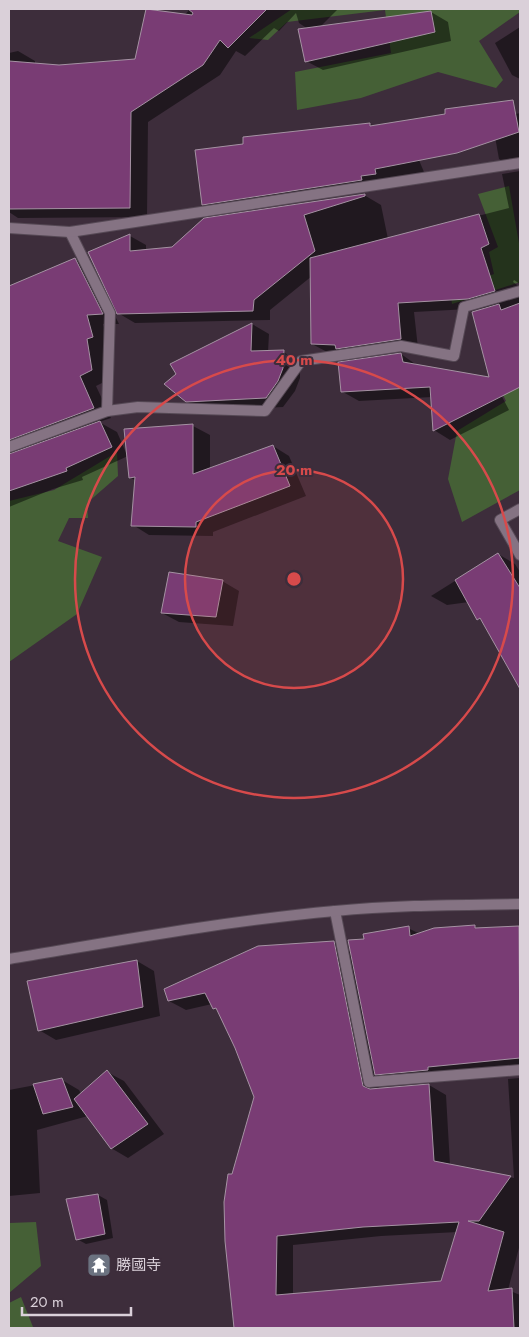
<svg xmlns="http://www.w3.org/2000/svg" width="529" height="1337" viewBox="0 0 529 1337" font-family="Jost,'Noto Sans JP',sans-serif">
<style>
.green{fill:#456036}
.shadow{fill:#0007;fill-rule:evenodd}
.building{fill:#793c74;stroke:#a592a3;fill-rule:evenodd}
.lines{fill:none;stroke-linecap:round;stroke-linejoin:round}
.service-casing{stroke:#564955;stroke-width:12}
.minor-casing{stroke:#564955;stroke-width:12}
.tertiary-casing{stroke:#564955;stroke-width:12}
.service{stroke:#857383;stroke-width:10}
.minor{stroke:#857383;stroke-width:10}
.tertiary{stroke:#857383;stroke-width:10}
.ring{fill:none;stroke:#d74a4b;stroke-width:2.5}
.labels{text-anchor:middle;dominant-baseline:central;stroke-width:4;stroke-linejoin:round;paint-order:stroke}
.poi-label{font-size:15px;fill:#dad0d9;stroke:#3d2d3b;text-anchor:start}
.centre{fill:#d74a4b;stroke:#3d2d3b;stroke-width:2.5}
.ring-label{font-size:15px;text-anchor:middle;font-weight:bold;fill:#d74a4b;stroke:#3d2d3b;stroke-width:4;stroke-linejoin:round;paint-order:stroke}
</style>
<rect width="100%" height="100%" fill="#3d2d3b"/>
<g class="green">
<path d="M 292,9 L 520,9 L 520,12 L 479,41 L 503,80 L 496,88 L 438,72 L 361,98 L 297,110 L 295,72 L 391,53 L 385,10 L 287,22 L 268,40 L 249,38 Z"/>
<path d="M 509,186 L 520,249 L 520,282 L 452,304 L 450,289 L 494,274 L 489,252 L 498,247 L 478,194 Z"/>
<path d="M 520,355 L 520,490 L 462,522 L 448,479 L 457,431 L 506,401 L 489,365 Z"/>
<path d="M 117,452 L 118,476 L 87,503 L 88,518 L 69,518 L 58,541 L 102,557 L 77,614 L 9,662 L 9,501 L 54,490 Z"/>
<path d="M 36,1222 L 41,1266 L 9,1293 L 9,1223 Z"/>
<path d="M 21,1297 L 33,1327 L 9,1328 L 9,1303 Z"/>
</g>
<g class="shadow">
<path d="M 190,9 L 338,9 L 320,27 L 431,12 L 448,22 L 451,41 L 323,70 L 306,61 L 308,29 L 299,23 L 296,13 L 279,31 L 274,28 L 245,56 L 236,51 L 220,75 L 148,122 L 147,217 L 18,218 L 9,212 L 9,53 L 18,51 L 35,61 L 35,64 L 59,66 L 146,59 Z"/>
<path d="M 520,27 L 520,79 L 512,75 L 495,43 Z"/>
<path d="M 520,113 L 520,168 L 516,168 L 499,159 L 492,120 Z"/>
<path d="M 369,124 L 408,134 L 424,172 L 220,214 L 203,204 Z"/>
<path d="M 520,171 L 520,284 L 514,280 L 513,282 L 520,287 L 520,359 L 501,365 L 487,308 L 414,312 L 418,348 L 329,353 L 312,344 L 312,276 L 270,310 L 270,320 L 135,323 L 118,313 L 130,236 L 146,245 L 146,251 L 173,249 L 364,195 L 381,205 L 388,239 L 509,208 L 502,174 Z"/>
<path d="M 75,259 L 92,269 L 119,324 L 103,324 L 109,346 L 103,349 L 108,380 L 96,386 L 111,418 L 99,422 L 117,432 L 127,455 L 193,426 L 210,435 L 210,469 L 273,446 L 289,456 L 306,496 L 213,532 L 213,536 L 149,535 L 133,525 L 136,481 L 130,477 L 128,456 L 82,477 L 83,480 L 53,489 L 9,507 L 9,287 Z"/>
<path d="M 252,324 L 269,334 L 268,352 L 283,352 L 300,361 L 300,378 L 295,391 L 283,407 L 204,411 L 186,401 L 178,374 L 172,365 Z"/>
<path d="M 401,354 L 418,366 L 497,387 L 509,410 L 450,440 L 434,430 L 432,397 L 359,401 L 343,392 Z"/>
<path d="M 498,554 L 515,564 L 520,572 L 520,680 L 469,602 L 447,605 L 431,596 Z"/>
<path d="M 222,581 L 239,591 L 233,626 L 179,622 L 162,613 Z"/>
<path d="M 408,928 L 420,934 L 452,962 L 520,953 L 520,1071 L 393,1084 L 375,1074 L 379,1089 L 429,1085 L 446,1095 L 450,1165 L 514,1178 L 508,1079 L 520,1078 L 520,1244 L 508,1290 L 520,1295 L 520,1328 L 235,1328 L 226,1241 L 233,1176 L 255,1096 L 237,1048 L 219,1011 L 212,1004 L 186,1010 L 169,1001 L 334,942 L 352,953 L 365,940 ZM 458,1232 L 442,1282 L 293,1295 L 293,1245 L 381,1236 Z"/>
<path d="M 137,961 L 154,971 L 160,1016 L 56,1040 L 39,1030 Z"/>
<path d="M 107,1072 L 124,1081 L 164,1134 L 128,1158 L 111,1148 L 88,1116 L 37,1130 L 40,1193 L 9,1196 L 9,1090 L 62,1080 L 79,1090 L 81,1094 Z"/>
<path d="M 98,1195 L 107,1200 L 113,1238 L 86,1244 L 77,1239 Z"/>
</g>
<g class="building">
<path d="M 146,9 L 192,15 L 193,13 L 188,9 L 267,9 L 228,48 L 220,40 L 203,65 L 131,112 L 130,208 L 9,209 L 9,61 L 59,65 L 135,59 Z"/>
<path d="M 431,11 L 435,32 L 305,62 L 298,29 Z"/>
<path d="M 513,100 L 519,132 L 457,153 L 375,169 L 376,174 L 361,176 L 362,180 L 202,205 L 195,150 L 243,144 L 243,137 L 370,123 L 370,126 L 445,114 L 445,109 Z"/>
<path d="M 365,194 L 365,196 L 304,215 L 315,251 L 254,300 L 253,311 L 117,314 L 88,252 L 130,234 L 130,251 L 172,247 L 204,218 Z"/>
<path d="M 479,214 L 489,244 L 481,248 L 495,291 L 468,299 L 398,303 L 401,339 L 336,349 L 335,345 L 311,344 L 310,258 Z"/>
<path d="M 75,258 L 103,314 L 87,315 L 93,337 L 87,339 L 92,370 L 80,376 L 94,408 L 9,440 L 9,286 Z"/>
<path d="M 520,303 L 520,387 L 433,431 L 430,387 L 341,392 L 338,362 L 401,353 L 403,362 L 489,377 L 472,312 L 499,304 L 501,310 Z"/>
<path d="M 252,323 L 251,351 L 284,350 L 283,368 L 278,381 L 266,398 L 186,402 L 164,384 L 176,374 L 170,364 Z"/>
<path d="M 100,421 L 112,447 L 66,468 L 67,471 L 9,491 L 9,454 Z"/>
<path d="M 193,424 L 193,474 L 273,445 L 290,486 L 196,522 L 196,527 L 131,526 L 135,477 L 129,478 L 124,429 Z"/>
<path d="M 498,553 L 520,588 L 520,689 L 480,618 L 477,620 L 455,580 Z"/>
<path d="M 169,572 L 223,580 L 216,617 L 161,613 Z"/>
<path d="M 475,925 L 475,928 L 519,926 L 520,1058 L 428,1067 L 428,1070 L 375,1075 L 348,940 L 364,939 L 363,934 L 409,926 L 410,936 L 434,928 Z"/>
<path d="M 334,941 L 363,1086 L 370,1089 L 429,1084 L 434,1161 L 511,1176 L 479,1221 L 468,1221 L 504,1232 L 488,1291 L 512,1288 L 514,1328 L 234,1328 L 225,1241 L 224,1202 L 228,1174 L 232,1174 L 254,1097 L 235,1048 L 216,1008 L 213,1009 L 205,993 L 168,1001 L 164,989 L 258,946 ZM 459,1222 L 441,1281 L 276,1295 L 277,1236 L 363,1227 Z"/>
<path d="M 137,960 L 143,1007 L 38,1031 L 27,981 Z"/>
<path d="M 107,1070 L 148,1124 L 111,1149 L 74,1099 Z"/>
<path d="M 62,1078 L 73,1107 L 43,1114 L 33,1084 Z"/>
<path d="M 98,1194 L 105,1234 L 76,1240 L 66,1199 Z"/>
</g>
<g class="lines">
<g class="service-casing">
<g id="service">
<path d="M 70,232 L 110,313 L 107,411"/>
<path d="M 9,447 L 107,411 L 138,407 L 265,411 L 301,361 L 401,346 L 454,356 L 464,307 L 520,291"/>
</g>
</g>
<g class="minor-casing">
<g id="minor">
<path d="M 9,228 L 70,232 L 520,163"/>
<path d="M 520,509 L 500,520 L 520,555"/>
<path d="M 335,911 L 369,1082 L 520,1070"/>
</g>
</g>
<g class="tertiary-casing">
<path id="tertiary" d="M 9,959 C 117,941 225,921 335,911 C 396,905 458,905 520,904"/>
</g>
<use href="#service" class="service"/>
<use href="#minor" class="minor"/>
<use href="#tertiary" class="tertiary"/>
</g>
<circle cx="294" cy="579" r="109" fill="#d74a4b" fill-opacity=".12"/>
<g class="ring">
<circle cx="294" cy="579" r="109"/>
<circle cx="294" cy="579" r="219"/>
</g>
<defs>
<g id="temple-square" transform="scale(1.25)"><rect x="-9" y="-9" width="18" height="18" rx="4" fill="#6b7280" stroke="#3d2d3b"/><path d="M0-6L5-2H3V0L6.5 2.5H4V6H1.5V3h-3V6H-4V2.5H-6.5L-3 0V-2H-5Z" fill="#fff"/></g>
</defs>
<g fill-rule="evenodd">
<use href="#temple-square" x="99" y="1265"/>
</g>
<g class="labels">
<g class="poi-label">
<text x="116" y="1265">勝國寺</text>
</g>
</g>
<circle cx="294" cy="579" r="8" class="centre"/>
<g class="ring-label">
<text x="294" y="365">40 m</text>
<text x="294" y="475">20 m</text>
</g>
<rect width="529" height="1337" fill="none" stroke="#dad0d9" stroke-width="20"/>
<path d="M22 1307v8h109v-8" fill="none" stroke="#dad0d9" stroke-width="2.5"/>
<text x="30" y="1307" font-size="15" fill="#dad0d9" stroke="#3d2d3b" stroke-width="4" paint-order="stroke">20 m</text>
</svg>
